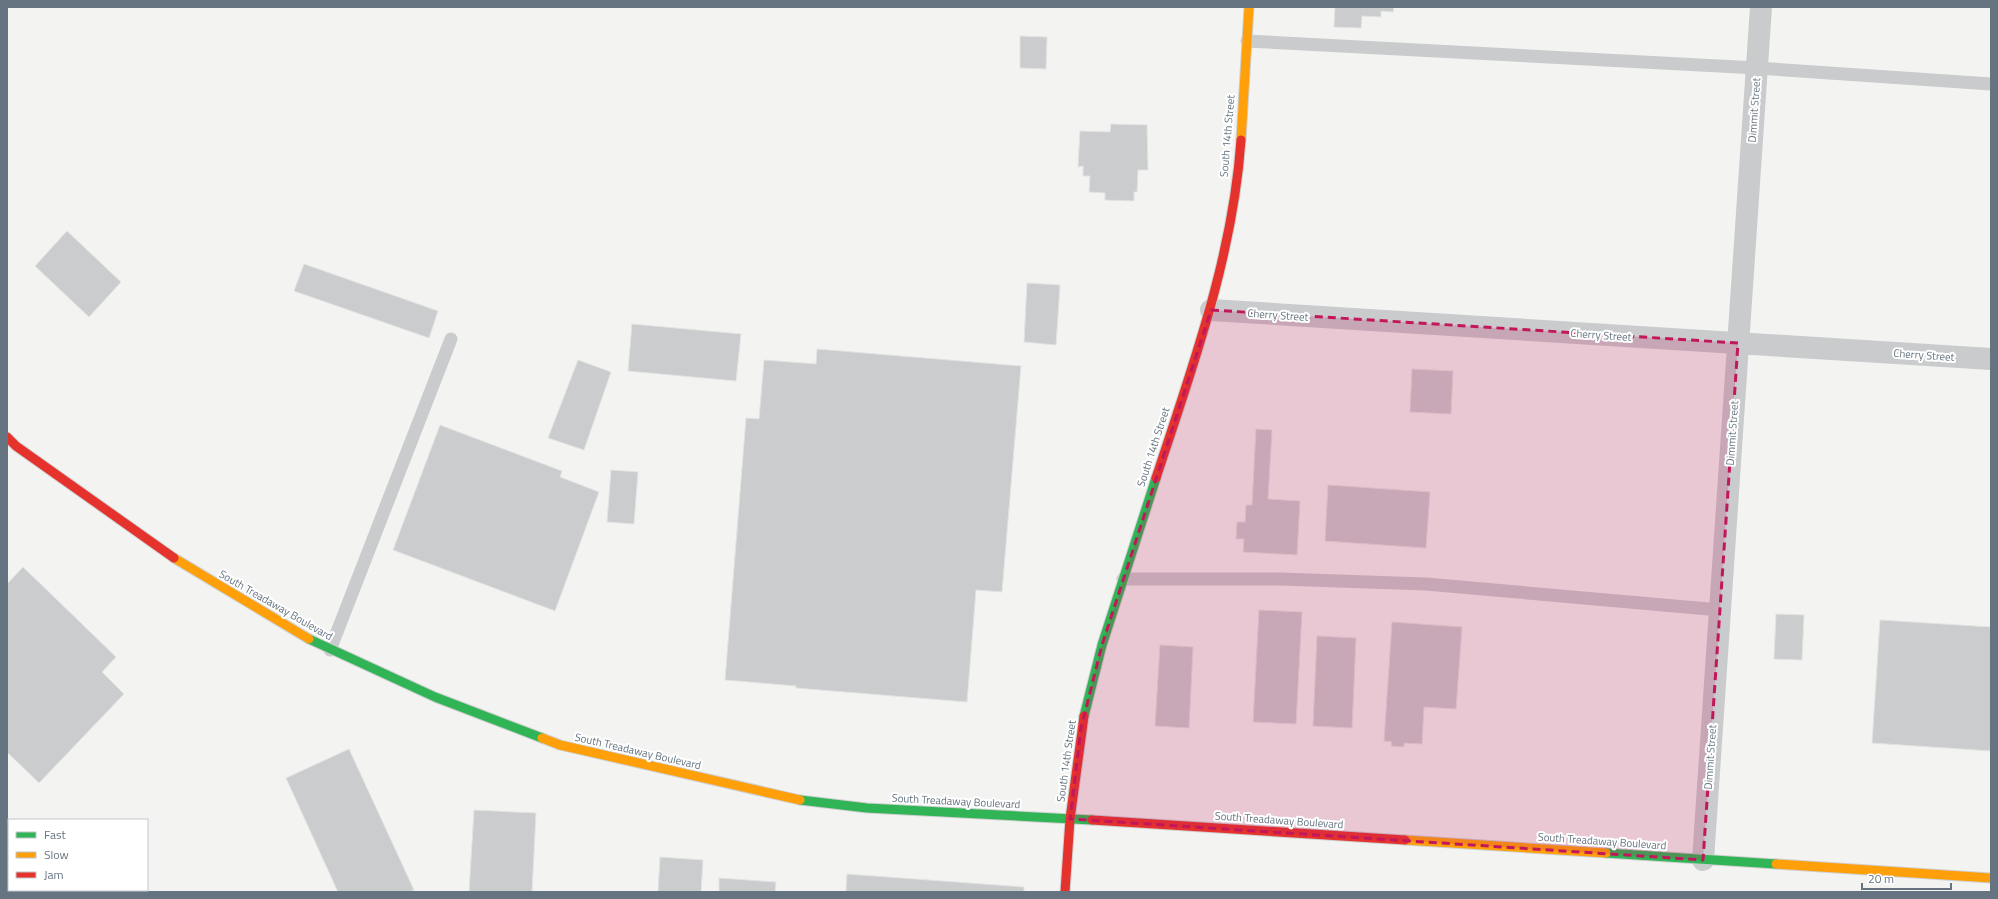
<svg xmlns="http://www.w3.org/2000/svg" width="1998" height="899" viewBox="0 0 1998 899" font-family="'Titillium Web',sans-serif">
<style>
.building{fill:#cacccd;stroke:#e2e3e2}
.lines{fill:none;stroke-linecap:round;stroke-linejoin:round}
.fast-casing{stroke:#cfd0d0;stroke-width:11}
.slow-casing{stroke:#cfd0d0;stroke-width:11}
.jam-casing{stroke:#cfd0d0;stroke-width:11}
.lane{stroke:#c9cbcc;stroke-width:13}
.street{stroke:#c9cbcc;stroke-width:22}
.fast{stroke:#30b455;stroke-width:9}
.slow{stroke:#ff9f0a;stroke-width:9}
.jam{stroke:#e5322d;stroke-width:9}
.rail{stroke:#bfc0c1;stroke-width:3;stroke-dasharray:6 3;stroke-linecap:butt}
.marked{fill:#c2185b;fill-opacity:0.2;stroke:#c2185b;stroke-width:3;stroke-dasharray:8 5;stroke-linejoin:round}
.labels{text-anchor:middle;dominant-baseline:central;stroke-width:4;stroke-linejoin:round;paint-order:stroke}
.street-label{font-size:11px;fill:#657480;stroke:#fff}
</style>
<rect width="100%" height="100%" fill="#f3f4f2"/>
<g class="building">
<path d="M 1335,7 L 1394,7 L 1393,12 L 1381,11 L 1381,17 L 1362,16 L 1361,28 L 1334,27 Z"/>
<path d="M 1020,36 L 1047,37 L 1046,69 L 1020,68 Z"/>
<path d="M 1111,124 L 1147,125 L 1148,170 L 1138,170 L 1137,192 L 1134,192 L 1134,201 L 1105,200 L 1105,193 L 1089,192 L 1090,176 L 1083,176 L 1083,166 L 1078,167 L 1080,131 L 1110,132 Z"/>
<path d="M 67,231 L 121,282 L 89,317 L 35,266 Z"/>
<path d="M 304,264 L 438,311 L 429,338 L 294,291 Z"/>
<path d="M 1027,283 L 1060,285 L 1056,345 L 1024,342 Z"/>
<path d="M 632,324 L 741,334 L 736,381 L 628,371 Z"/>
<path d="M 817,349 L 1021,366 L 1002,592 L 976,590 L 967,702 L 796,688 L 796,686 L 725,680 L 746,418 L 759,419 L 764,360 L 816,364 Z"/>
<path d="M 578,360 L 611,372 L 584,450 L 548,438 Z"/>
<path d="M 1412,369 L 1453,371 L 1451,414 L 1410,412 Z"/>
<path d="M 440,425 L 562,471 L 560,477 L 599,492 L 555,611 L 393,550 Z"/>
<path d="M 1256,429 L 1272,430 L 1268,499 L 1300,501 L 1297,555 L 1243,552 L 1244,539 L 1236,539 L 1237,522 L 1245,522 L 1246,505 L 1252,505 Z"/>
<path d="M 611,470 L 638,472 L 634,524 L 607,522 Z"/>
<path d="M 1328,485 L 1430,492 L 1426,548 L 1325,541 Z"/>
<path d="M 23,567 L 116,657 L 102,672 L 124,694 L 39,783 L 7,752 L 7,582 L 8,583 Z"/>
<path d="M 1259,610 L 1302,612 L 1296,724 L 1253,722 Z"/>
<path d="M 1776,614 L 1804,615 L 1802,660 L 1774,659 Z"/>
<path d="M 1880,620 L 1991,627 L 1991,751 L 1872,743 Z"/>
<path d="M 1392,622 L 1462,627 L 1456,709 L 1424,707 L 1422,744 L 1404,743 L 1404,747 L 1391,746 L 1392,742 L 1384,741 Z"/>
<path d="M 1317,636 L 1356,638 L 1352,728 L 1313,726 Z"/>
<path d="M 1160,645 L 1193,647 L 1189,728 L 1155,726 Z"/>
<path d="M 349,749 L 414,890 L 409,892 L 338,892 L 286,778 Z"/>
<path d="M 474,810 L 536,813 L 532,892 L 469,892 Z"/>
<path d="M 660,857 L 703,860 L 701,892 L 658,892 Z"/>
<path d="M 847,874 L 1024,887 L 1024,892 L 846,892 Z"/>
<path d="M 719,878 L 776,882 L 775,892 L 719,892 Z"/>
</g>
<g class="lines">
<g class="fast-casing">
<g id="fast">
<path d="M 309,639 L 435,697 L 542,738"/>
<path d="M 1084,716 L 1102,645 L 1156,478"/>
<path d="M 800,800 L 867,808 L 1092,820"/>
<path d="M 1606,853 L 1776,864"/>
</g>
</g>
<g class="slow-casing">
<g id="slow">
<path d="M 1241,140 L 1249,7"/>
<path d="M 174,558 L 309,639"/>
<path d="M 542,738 L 560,745 L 800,800"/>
<path d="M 1405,840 L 1606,853"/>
<path d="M 1776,864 L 1991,878"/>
</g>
</g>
<g class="jam-casing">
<g id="jam">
<path d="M 7,437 L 16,446 L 174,558"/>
<path d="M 1156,478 C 1192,368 1233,257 1241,140"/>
<path d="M 1092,820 L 1405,840"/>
<path d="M 1065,892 L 1070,819 L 1084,716"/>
</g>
</g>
<g class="lane">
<path d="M 1247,41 L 1757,68 L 1991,84"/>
<path d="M 1123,579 L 1280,579 L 1426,584 L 1720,610"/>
<path d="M 330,650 L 451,339"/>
</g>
<g class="street">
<path d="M 1211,310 L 1991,359"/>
<path d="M 1703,860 L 1761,7"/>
</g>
<use href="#fast" class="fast"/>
<use href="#slow" class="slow"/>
<use href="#jam" class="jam"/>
<g class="rail">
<path d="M 7,862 L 9,863"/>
<path d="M 7,873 L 9,875"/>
<path d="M 25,890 L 27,892"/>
<path d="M 44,890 L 47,892"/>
</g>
</g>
<path class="marked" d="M 1211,310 L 1738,343 L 1703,860 L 1070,819 L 1081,728 L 1102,645 Z"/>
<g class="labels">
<g class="street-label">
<text transform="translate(1754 110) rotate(-86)">Dimmit Street</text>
<text transform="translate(1227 136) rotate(-85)">South 14th Street</text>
<text transform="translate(1278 315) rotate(4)">Cherry Street</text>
<text transform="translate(1601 335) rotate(4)">Cherry Street</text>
<text transform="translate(1924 355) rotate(4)">Cherry Street</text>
<text transform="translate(1732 433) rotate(-86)">Dimmit Street</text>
<text transform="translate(1153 447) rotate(-72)">South 14th Street</text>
<text transform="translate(276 605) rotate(30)">South Treadaway Boulevard</text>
<text transform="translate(638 751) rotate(13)">South Treadaway Boulevard</text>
<text transform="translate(1710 757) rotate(-86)">Dimmit Street</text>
<text transform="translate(1066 761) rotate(-82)">South 14th Street</text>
<text transform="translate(956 801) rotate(3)">South Treadaway Boulevard</text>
<text transform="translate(1279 820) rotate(4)">South Treadaway Boulevard</text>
<text transform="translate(1602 841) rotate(4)">South Treadaway Boulevard</text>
</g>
</g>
<rect width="1998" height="899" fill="none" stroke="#657480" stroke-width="16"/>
<rect x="8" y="819" width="140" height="72" fill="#ffffff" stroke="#c1c7cc"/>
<rect x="16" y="832" width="20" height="6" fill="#30b455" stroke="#c1c7cc"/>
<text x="44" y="839" font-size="12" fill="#657480">Fast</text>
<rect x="16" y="852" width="20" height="6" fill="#ff9f0a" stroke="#c1c7cc"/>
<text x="44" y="859" font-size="12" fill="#657480">Slow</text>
<rect x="16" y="872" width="20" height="6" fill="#e5322d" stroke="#c1c7cc"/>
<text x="44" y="879" font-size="12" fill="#657480">Jam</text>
<path d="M1862 883v6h89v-6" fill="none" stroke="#657480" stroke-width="2"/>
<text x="1868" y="883" font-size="12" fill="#657480" stroke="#ffffff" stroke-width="3" paint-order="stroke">20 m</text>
</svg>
